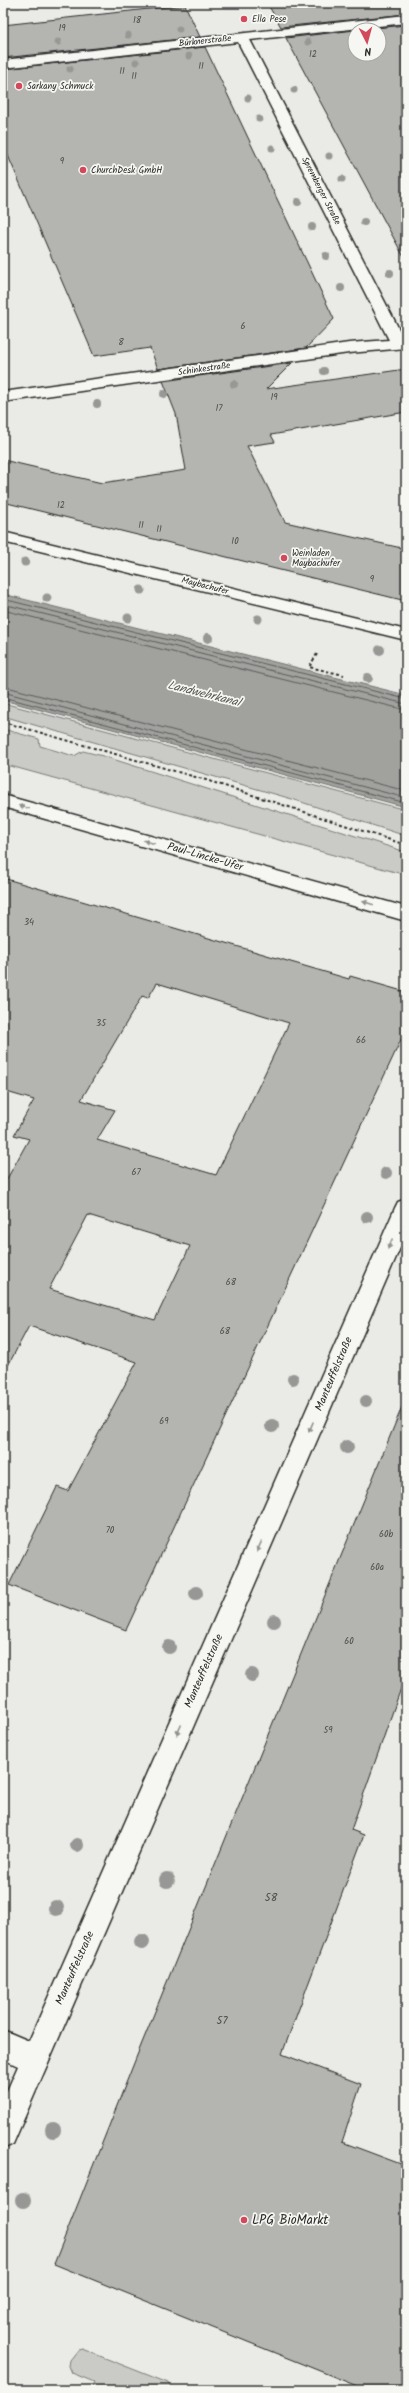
<svg xmlns="http://www.w3.org/2000/svg" width="409" height="2393" viewBox="0 0 409 2393" font-family="Kalam,sans-serif">
<style>
.green{fill:#cacac7;stroke:#7a7a79}
.water{fill:#a1a19e;stroke:#727270}
.lines{fill:none;stroke-linecap:round;stroke-linejoin:round}
.shore{stroke:#5a5a59;stroke-width:1}
.building{fill:#b4b4b1;stroke:#2b2b2b;fill-rule:evenodd}
.minor-casing{stroke:#2b2b2b;stroke-width:3}
.path{stroke:#2b2b2b;stroke-width:2;stroke-dasharray:3 2.5;stroke-linecap:butt}
.minor{fill:#f6f6f2;fill-rule:evenodd}
.tree{fill:#979795}
.oneway{fill:#90908e}
.poi-dot{fill:#d1495b;stroke:#f6f6f2;stroke-width:1.5}
.labels{text-anchor:middle;dominant-baseline:central;stroke-width:3.5;stroke-linejoin:round;paint-order:stroke}
.far-poi-label{font-size:9px;fill:#2b2b2b;stroke:#f6f6f2;text-anchor:start}
.number-label{font-size:9px;fill:#4d4d4c}
.far-street-label{font-size:9px;fill:#2b2b2b;stroke:#f6f6f2}
.street-label{font-size:11px;fill:#2b2b2b;stroke:#f6f6f2}
.near-number-label{font-size:11px;fill:#4d4d4c}
.water-label{font-size:12px;font-style:italic;fill:#545453;stroke:#f6f6f2}
.near-poi-label{font-size:13px;fill:#2b2b2b;stroke:#f6f6f2;text-anchor:start}
</style>
<rect width="100%" height="100%" fill="#eaeae6"/>
<filter id="ink" filterUnits="userSpaceOnUse"><feTurbulence type="fractalNoise" baseFrequency=".025" numOctaves="2"/><feDisplacementMap in="SourceGraphic" scale="8" xChannelSelector="R" yChannelSelector="G"/><feConvolveMatrix kernelMatrix="1 2 1 2 8 2 1 2 1" color-interpolation-filters="sRGB"/></filter>
<g filter="url(#ink)">
<g class="green">
<path d="M 3,703 L 406,810 L 406,836 L 292,799 L 3,716 Z"/>
<path d="M 3,729 L 39,739 L 40,746 L 74,756 L 83,751 L 103,756 L 406,852 L 406,875 L 3,764 Z"/>
<path d="M 82,2349 L 168,2383 L 172,2390 L 91,2390 L 94,2382 L 72,2373 L 69,2366 L 70,2360 L 78,2350 Z"/>
</g>
<path class="water" d="M 3,594 L 406,695 L 406,807 L 3,700 Z"/>
<g class="lines">
<g class="shore">
<path d="M 3,599 L 406,699"/>
<path d="M 3,604 L 406,704"/>
<path d="M 3,610 L 406,710"/>
<path d="M 3,686 L 406,791"/>
<path d="M 3,692 L 406,798"/>
<path d="M 3,697 L 406,803"/>
</g>
</g>
<g class="building">
<path d="M 267,3 L 406,3 L 406,14 L 281,27 Z"/>
<path d="M 185,5 L 200,37 L 3,58 L 3,25 Z"/>
<path d="M 406,25 L 406,261 L 286,38 L 355,30 L 355,54 L 379,54 L 379,30 L 356,30 Z"/>
<path d="M 205,47 L 334,319 L 306,348 L 158,369 L 150,348 L 94,356 L 3,144 L 3,69 Z"/>
<path d="M 292,363 L 266,389 L 406,369 L 406,412 L 271,435 L 275,442 L 247,446 L 285,522 L 406,549 L 406,601 L 3,502 L 3,460 L 102,483 L 186,470 L 176,414 L 163,381 Z"/>
<path d="M 3,878 L 349,979 L 350,976 L 406,992 L 406,1029 L 126,1630 L 9,1585 L 57,1487 L 68,1491 L 137,1362 L 29,1326 L 3,1375 L 3,1186 L 29,1139 L 14,1135 L 34,1100 L 3,1091 ZM 157,983 L 289,1023 L 216,1175 L 97,1140 L 115,1110 L 81,1100 L 142,996 L 148,998 ZM 88,1215 L 190,1246 L 155,1320 L 49,1289 Z"/>
<path d="M 404,1402 L 406,1403 L 406,1674 L 351,1830 L 364,1835 L 282,2054 L 361,2084 L 342,2142 L 406,2166 L 406,2390 L 367,2390 L 54,2264 L 140,2048 Z"/>
</g>
<g class="lines">
<g class="minor-casing">
<g id="minor">
<path d="M 406,15 L 406,23 L 250,40 L 404,339 L 406,338 L 406,348 L 349,353 L 3,402 L 3,392 L 349,343 L 389,340 L 238,42 L 3,68 L 3,60 Z"/>
<path d="M 3,532 L 406,630 L 406,640 L 3,542 Z"/>
<path d="M 3,795 L 406,907 L 406,921 L 3,807 Z"/>
<path d="M 406,1199 L 406,1234 L 13,2144 L 3,2149 L 3,2100 L 18,2066 L 3,2059 L 3,2030 L 29,2041 L 395,1208 L 398,1202 Z"/>
</g>
</g>
<g class="path">
<path d="M 317,654 L 309,667 L 344,675"/>
<path d="M 3,722 L 206,780 L 406,845"/>
</g>
<use href="#minor" class="minor"/>
</g>
<g class="tree">
<circle cx="179" cy="29" r="3.5"/>
<circle cx="128" cy="35" r="3.5"/>
<circle cx="58" cy="42" r="3.5"/>
<circle cx="308" cy="42" r="3.5"/>
<circle cx="189" cy="56" r="3.5"/>
<circle cx="136" cy="62" r="3.5"/>
<circle cx="70" cy="69" r="3.5"/>
<circle cx="294" cy="90" r="3.5"/>
<circle cx="248" cy="98" r="3.5"/>
<circle cx="259" cy="119" r="3.5"/>
<circle cx="272" cy="148" r="3.5"/>
<circle cx="329" cy="156" r="3.5"/>
<circle cx="342" cy="179" r="3.5"/>
<circle cx="298" cy="202" r="4"/>
<circle cx="364" cy="222" r="4"/>
<circle cx="312" cy="227" r="4"/>
<circle cx="326" cy="256" r="4"/>
<circle cx="390" cy="273" r="4"/>
<circle cx="341" cy="288" r="4"/>
<circle cx="324" cy="371" r="4"/>
<circle cx="234" cy="384" r="4"/>
<circle cx="164" cy="394" r="4"/>
<circle cx="97" cy="404" r="4"/>
<circle cx="25" cy="562" r="4.5"/>
<circle cx="141" cy="590" r="4.5"/>
<circle cx="47" cy="598" r="4.5"/>
<circle cx="128" cy="618" r="4.5"/>
<circle cx="258" cy="619" r="4.5"/>
<circle cx="208" cy="638" r="5"/>
<circle cx="380" cy="650" r="5"/>
<circle cx="368" cy="678" r="5"/>
<circle cx="386" cy="1173" r="6"/>
<circle cx="367" cy="1217" r="6"/>
<circle cx="293" cy="1379" r="6"/>
<circle cx="366" cy="1401" r="6"/>
<circle cx="272" cy="1426" r="7"/>
<circle cx="347" cy="1447" r="7"/>
<circle cx="196" cy="1593" r="7"/>
<circle cx="274" cy="1621" r="7"/>
<circle cx="169" cy="1647" r="7"/>
<circle cx="252" cy="1675" r="7"/>
<circle cx="77" cy="1845" r="7"/>
<circle cx="167" cy="1880" r="8"/>
<circle cx="56" cy="1908" r="8"/>
<circle cx="142" cy="1942" r="8"/>
<circle cx="53" cy="2130" r="8"/>
<circle cx="23" cy="2200" r="8"/>
</g>
<defs><path id="oneway-solid" d="M-6-.8H1V-3.2L6.5 0L1 3.2V.8H-6Z"/></defs>
<g class="oneway">
<use href="#oneway-solid" transform="translate(24 807) rotate(-164)"/>
<use href="#oneway-solid" transform="translate(149 842) rotate(-164)"/>
<use href="#oneway-solid" transform="translate(368 903) rotate(-164)"/>
<use href="#oneway-solid" transform="translate(390 1244) rotate(114)"/>
<use href="#oneway-solid" transform="translate(311 1427) rotate(113)"/>
<use href="#oneway-solid" transform="translate(259 1547) rotate(114)"/>
<use href="#oneway-solid" transform="translate(179 1730) rotate(114)"/>
</g>
</g>
<g class="poi-dot">
<circle cx="244" cy="19" r="4"/>
<circle cx="19" cy="86" r="4"/>
<circle cx="83" cy="170" r="4"/>
<circle cx="284" cy="558" r="4"/>
<circle cx="244" cy="2220" r="4"/>
</g>
<g class="labels">
<g class="far-poi-label">
<text x="252" y="19">Ella Pese</text>
<text x="27" y="86">Sarkany Schmuck</text>
<text x="91" y="170">ChurchDesk GmbH</text>
<text x="292" y="553">Weinladen<tspan x="292" dy="10">Maybachufer</tspan></text>
</g>
<g class="number-label">
<text x="137" y="20">18</text>
<text x="62" y="28">19</text>
<text x="313" y="54">12</text>
<text x="201" y="66">11</text>
<text x="122" y="71">11</text>
<text x="134" y="76">11</text>
<text x="62" y="161">9</text>
<text x="243" y="326">6</text>
<text x="121" y="342">8</text>
<text x="274" y="397">19</text>
<text x="219" y="408">17</text>
<text x="61" y="505">12</text>
<text x="141" y="525">11</text>
<text x="159" y="529">11</text>
<text x="235" y="541">10</text>
<text x="372" y="579">9</text>
<text x="29" y="922">34</text>
<text x="101" y="1023">35</text>
<text x="361" y="1040">66</text>
<text x="136" y="1172">67</text>
<text x="231" y="1282">68</text>
<text x="225" y="1331">68</text>
<text x="164" y="1421">69</text>
<text x="110" y="1530">70</text>
<text x="386" y="1534">60b</text>
<text x="377" y="1567">60a</text>
<text x="349" y="1641">60</text>
<text x="328" y="1730">59</text>
</g>
<g class="far-street-label">
<text transform="translate(205 41) rotate(-6)">Bürknerstraße</text>
<text transform="translate(321 191) rotate(63)">Spremberger Straße</text>
<text transform="translate(204 369) rotate(-8)">Schinkestraße</text>
<text transform="translate(205 586) rotate(14)">Maybachufer</text>
</g>
<g class="street-label">
<text transform="translate(205 857) rotate(16)">Paul-Lincke-Ufer</text>
<text transform="translate(334 1374) rotate(-67)">Manteuffelstraße</text>
<text transform="translate(204 1671) rotate(-66)">Manteuffelstraße</text>
<text transform="translate(75 1968) rotate(-66)">Manteuffelstraße</text>
</g>
<g class="near-number-label">
<text x="271" y="1898">58</text>
<text x="222" y="2021">57</text>
</g>
<g class="water-label">
<text transform="translate(204 694) rotate(14)">Landwehrkanal</text>
</g>
<g class="near-poi-label">
<text x="252" y="2220">LPG BioMarkt</text>
</g>
</g>
<rect width="409" height="2393" fill="none" stroke="#f6f6f2" stroke-width="16"/>
<rect x="8" y="8" width="393" height="2377" fill="none" stroke="#2b2b2b" stroke-width="1.5" filter="url(#ink)"/>
<g transform="translate(367 42) rotate(174)"><circle r="19" fill="#f6f6f2" stroke="#a5a5a2"/>
<path d="M0-3L7 15L0 10L-7 15Z" fill="#d1495b"/>
<text y="-6" font-size="11" font-weight="bold" text-anchor="middle" fill="#2b2b2b">N</text>
</g>
</svg>
